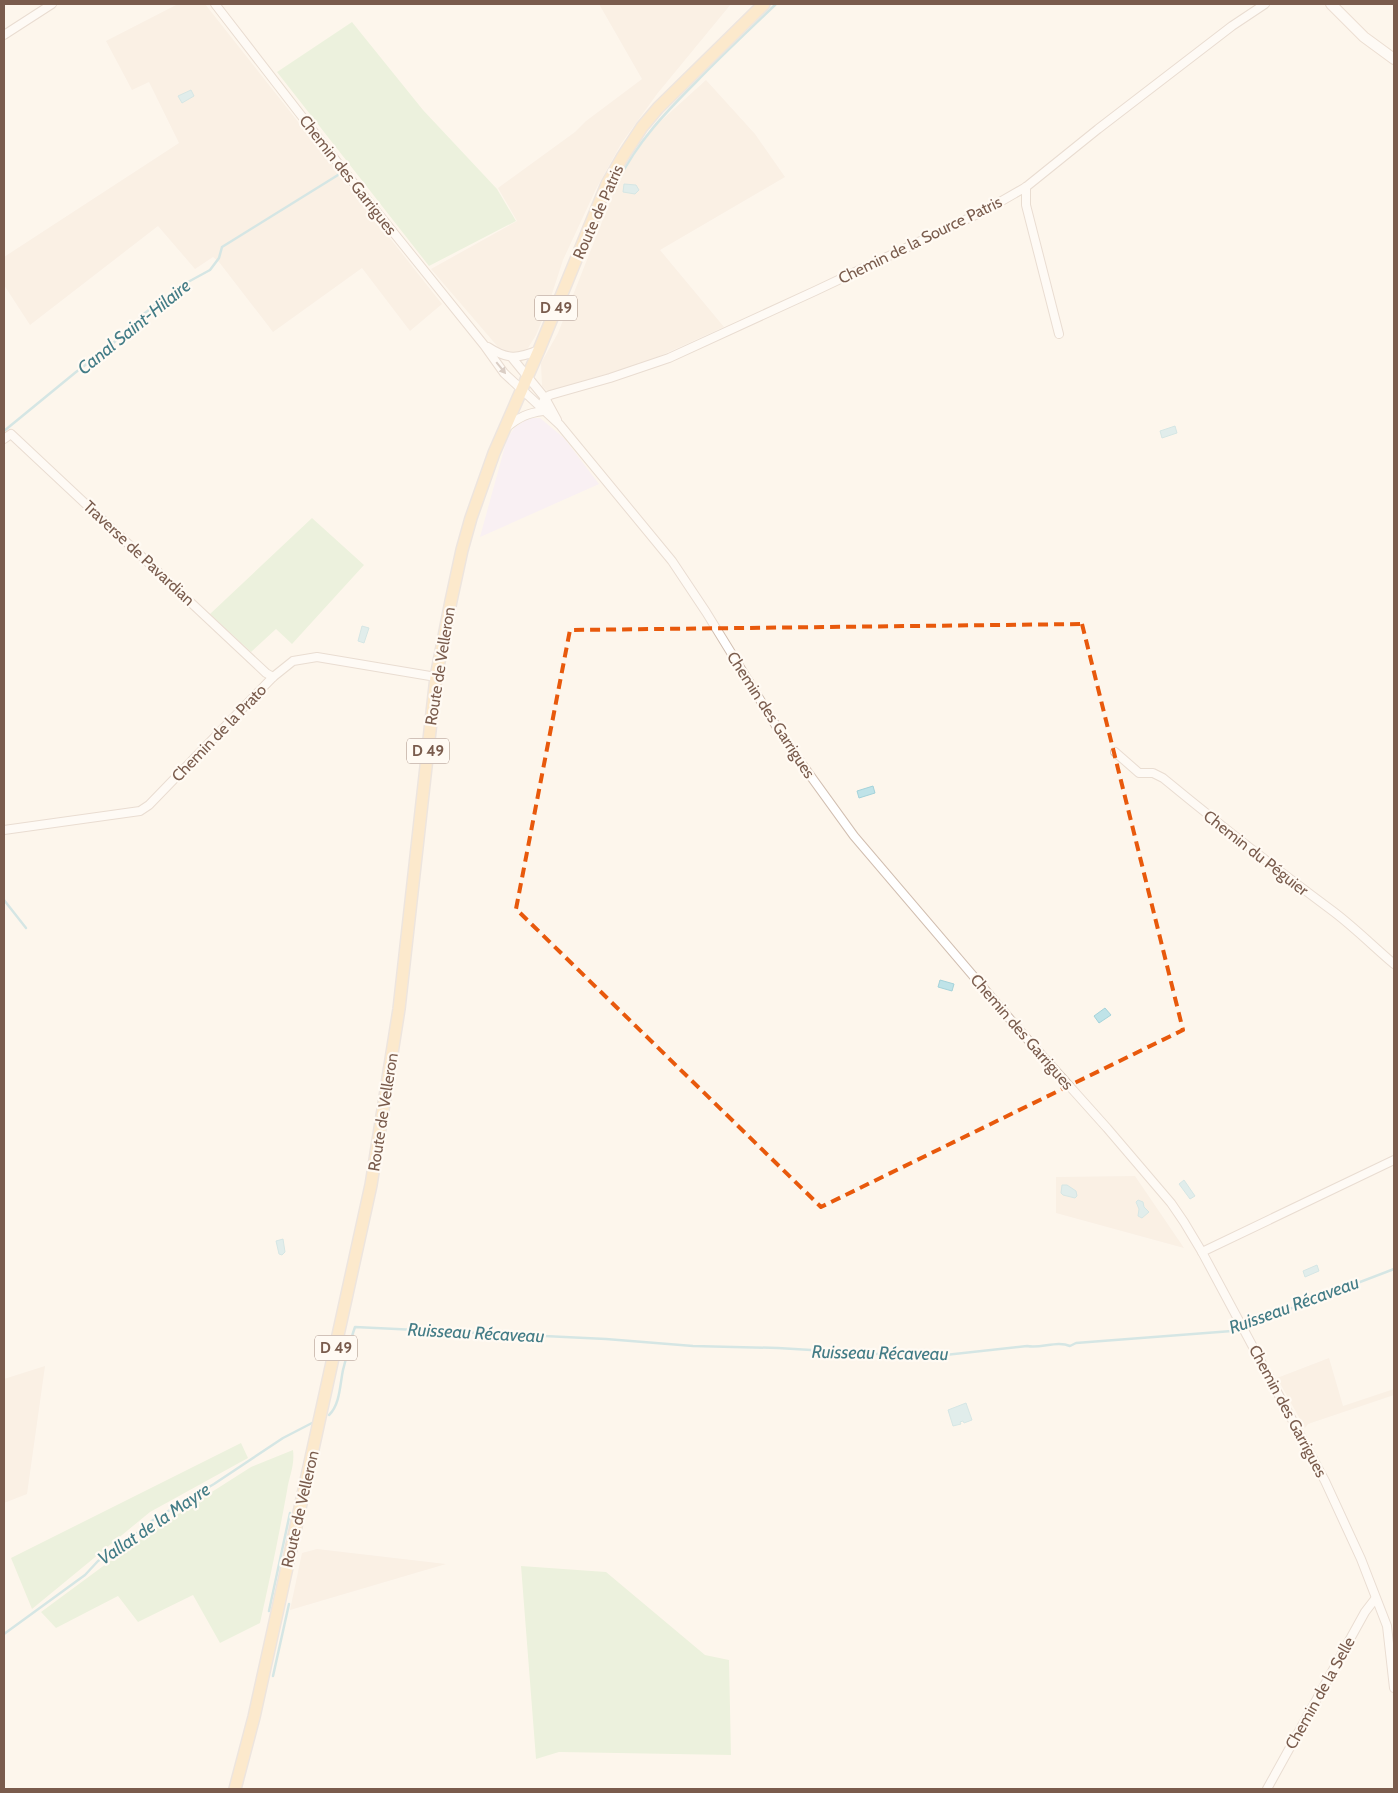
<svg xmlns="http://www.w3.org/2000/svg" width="1398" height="1793" viewBox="0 0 1398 1793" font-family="Cabin,sans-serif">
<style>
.residential{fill:#f5e8da}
.education{fill:#f3e8fa}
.green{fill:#d8ecc9}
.water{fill:#bfe3e8;stroke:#a5d3da}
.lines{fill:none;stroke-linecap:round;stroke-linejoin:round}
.stream{stroke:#a5d3da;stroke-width:2.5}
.street-casing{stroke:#d1beb0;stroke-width:10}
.secondary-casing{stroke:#d6c0b0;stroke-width:12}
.primary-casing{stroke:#dad1cd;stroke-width:14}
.street{stroke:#fff;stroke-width:8}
.secondary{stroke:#fff;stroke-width:10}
.primary{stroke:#fbd9a5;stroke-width:11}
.oneway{fill:#af9d94}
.marked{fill:none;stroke:#e8590c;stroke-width:4;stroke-dasharray:10 6;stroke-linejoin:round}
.labels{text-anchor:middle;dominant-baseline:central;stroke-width:4.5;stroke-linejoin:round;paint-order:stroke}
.shield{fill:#fffaf3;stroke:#a28b7f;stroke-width:1}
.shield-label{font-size:15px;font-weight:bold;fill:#7a5c4d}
.street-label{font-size:16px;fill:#7a5c4d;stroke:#fffaf3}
.water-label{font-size:18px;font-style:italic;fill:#437c86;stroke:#fffaf3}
</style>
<rect width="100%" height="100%" fill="#fdf6ec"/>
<g class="residential">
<path d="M 178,4 L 205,4 L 442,304 L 410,331 L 362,268 L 273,332 L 219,262 L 213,257 L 195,269 L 158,226 L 30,325 L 4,285 L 4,257 L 179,143 L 149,82 L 132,90 L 106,41 Z"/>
<path d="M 599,4 L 731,4 L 657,94 L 621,144 L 596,189 L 563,260 L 548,306 L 536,335 L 528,348 L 516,354 L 498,347 L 431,269 L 517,221 L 498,188 L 575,132 L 586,121 L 642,79 Z"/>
<path d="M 706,80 L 755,134 L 785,177 L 660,250 L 724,327 L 631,369 L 603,375 L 549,393 L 542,386 L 541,363 L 558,333 L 615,189 L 627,165 L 653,128 Z"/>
<path d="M 1135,1176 L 1184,1248 L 1056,1213 L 1056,1177 Z"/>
<path d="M 1329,1358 L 1343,1406 L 1394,1389 L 1394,1395 L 1308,1424 L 1305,1428 L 1277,1378 Z"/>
<path d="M 45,1366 L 27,1494 L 4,1503 L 4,1379 Z"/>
<path d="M 317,1549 L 446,1564 L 290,1610 L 302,1553 Z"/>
</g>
<path class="education" d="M 529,418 L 540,418 L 564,438 L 599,484 L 480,537 L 507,439 L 515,427 Z"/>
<g class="green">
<path d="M 352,22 L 423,110 L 497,189 L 516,221 L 429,266 L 277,72 Z"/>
<path d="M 312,518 L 364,565 L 292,644 L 276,629 L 251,652 L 210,614 Z"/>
<path d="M 241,1443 L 248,1458 L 150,1512 L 32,1609 L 11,1558 Z"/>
<path d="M 293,1450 C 295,1466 289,1476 287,1491 C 279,1535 270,1579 260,1623 L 220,1643 L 193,1595 L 138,1622 L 118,1596 L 56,1628 L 41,1612 L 152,1530 L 251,1467 Z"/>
<path d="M 521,1566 L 606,1572 L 705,1655 L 729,1660 L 731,1755 L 559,1752 L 536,1759 Z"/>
</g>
<g class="water">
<path d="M 191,90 L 194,96 L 182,103 L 178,96 Z"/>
<path d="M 624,184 L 636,185 L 639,190 L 635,194 L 623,192 Z"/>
<path d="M 1175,426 L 1177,433 L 1162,438 L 1160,431 Z"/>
<path d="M 362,626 L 369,628 L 364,643 L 358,641 Z"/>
<path d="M 873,786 L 875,793 L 859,798 L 857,791 Z"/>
<path d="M 940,980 L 954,984 L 952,991 L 938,987 Z"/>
<path d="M 1105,1008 L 1111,1015 L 1099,1023 L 1094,1016 Z"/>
<path d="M 1184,1180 L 1195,1196 L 1190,1199 L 1179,1184 Z"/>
<path d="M 1062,1185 L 1067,1185 L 1076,1191 L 1077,1196 L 1075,1198 L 1063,1195 L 1061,1193 Z"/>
<path d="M 1138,1200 L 1143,1202 L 1144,1207 L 1149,1212 L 1142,1218 L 1138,1216 L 1139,1209 L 1136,1202 Z"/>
<path d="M 283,1239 L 285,1252 L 282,1255 L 279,1254 L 276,1241 Z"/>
<path d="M 1317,1265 L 1319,1271 L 1305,1277 L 1303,1271 Z"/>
<path d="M 966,1403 L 972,1420 L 964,1423 L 963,1421 L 960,1422 L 961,1424 L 953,1426 L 948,1410 Z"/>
</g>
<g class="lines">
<g class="stream">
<path d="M 618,181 C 637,142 666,112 696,82 C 722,55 749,30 776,4"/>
<path d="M 4,431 L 76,372 L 108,348 L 145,313 L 177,288 L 210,270 L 219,258 L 222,247 L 338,175"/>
<path d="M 4,900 L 26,928"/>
<path d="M 329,1415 C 340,1405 340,1384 343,1370 C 347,1355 350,1341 355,1327 L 606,1339 L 693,1346 L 778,1348 L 927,1357 L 1027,1346 C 1041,1349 1057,1340 1070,1346 L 1076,1343 L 1232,1331 L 1394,1269"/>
<path d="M 269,1611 L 290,1513"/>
<path d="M 4,1634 L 85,1575 L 98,1561 L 123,1545 L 153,1520 L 214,1484 L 283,1438 L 312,1423"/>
<path d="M 273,1676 L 289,1604"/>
</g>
<g class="street-casing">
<g id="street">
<path d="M 215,4 L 348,176 L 484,345 L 504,373 L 560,425 L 672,561 L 706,612 L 786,742 L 854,836 L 1021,1032 L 1107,1128 L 1171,1203 L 1184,1222 L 1202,1252 L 1325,1481 L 1361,1559 L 1387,1626 L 1394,1688"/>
<path d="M 4,35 L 52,4"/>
<path d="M 1026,187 L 1026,205 L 1059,334"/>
<path d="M 488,347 C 508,360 517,359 539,350"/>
<path d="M 513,359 L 545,398 L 557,420"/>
<path d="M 540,408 L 545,398 L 550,395 L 610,378 L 669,358 L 815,291 L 986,210 L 1026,187 L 1098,129 L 1232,26 L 1265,4"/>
<path d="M 507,427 C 519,417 528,413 543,411"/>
<path d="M 4,439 L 11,434 L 266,673 L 273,677"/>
<path d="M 1115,752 L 1139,773 L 1153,773 L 1163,778 C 1219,824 1276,869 1334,912 C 1355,928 1374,947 1394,964"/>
<path d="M 4,830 L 140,811 L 149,805 L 273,677 L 293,661 L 317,657 L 436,677"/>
<path d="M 1202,1252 L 1394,1160"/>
<path d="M 1267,1789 L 1365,1612 L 1375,1599"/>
</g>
</g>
<g class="secondary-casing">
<path id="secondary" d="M 1331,4 L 1364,37 L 1394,59"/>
</g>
<g class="primary-casing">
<path id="primary" d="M 235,1789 L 254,1717 L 273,1631 L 371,1185 L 399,1009 L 436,677 L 451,601 L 462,550 L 471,518 L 494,453 L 539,350 L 607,184 L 623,156 L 642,127 L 658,108 L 764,4"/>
</g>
<use href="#street" class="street"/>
<use href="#secondary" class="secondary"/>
<use href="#primary" class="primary"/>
</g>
<defs><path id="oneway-solid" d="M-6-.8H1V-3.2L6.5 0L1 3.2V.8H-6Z" transform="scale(1.25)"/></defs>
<use class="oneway" href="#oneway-solid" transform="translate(501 368) rotate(51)"/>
<path d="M0 0H1398V1793H0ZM 1082,624 L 1183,1030 L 821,1207 L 516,909 L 570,630 Z" fill="#fdf6ec" fill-opacity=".55" fill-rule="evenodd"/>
<path class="marked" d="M 1082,624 L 1183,1030 L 821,1207 L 516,909 L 570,630 Z"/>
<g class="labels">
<g class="shield">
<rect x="535" y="295.5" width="42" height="25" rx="4"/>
<rect x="407" y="738.5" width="42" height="25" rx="4"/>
<rect x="315" y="1335.5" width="42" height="25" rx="4"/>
</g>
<g class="shield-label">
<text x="556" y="308">D 49</text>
<text x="428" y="751">D 49</text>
<text x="336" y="1348">D 49</text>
</g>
<g class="street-label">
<text transform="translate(348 175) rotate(52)">Chemin des Garrigues</text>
<text transform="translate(598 212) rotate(-66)">Route de Patris</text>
<text transform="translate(920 240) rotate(-26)">Chemin de la Source Patris</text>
<text transform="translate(139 553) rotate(43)">Traverse de Pavardian</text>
<text transform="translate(440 666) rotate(-81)">Route de Velleron</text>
<text transform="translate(771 715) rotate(57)">Chemin des Garrigues</text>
<text transform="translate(219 733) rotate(-46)">Chemin de la Prato</text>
<text transform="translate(1256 853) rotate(38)">Chemin du Péguier</text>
<text transform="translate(1022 1032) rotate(49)">Chemin des Garrigues</text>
<text transform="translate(383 1112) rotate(-81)">Route de Velleron</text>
<text transform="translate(1288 1411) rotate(62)">Chemin des Garrigues</text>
<text transform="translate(300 1509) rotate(-77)">Route de Velleron</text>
<text transform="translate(1320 1693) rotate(-61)">Chemin de la Selle</text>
</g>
<g class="water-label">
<text transform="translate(134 327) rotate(-39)">Canal Saint-Hilaire</text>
<text transform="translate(1294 1305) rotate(-20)">Ruisseau Récaveau</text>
<text transform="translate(476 1333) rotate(3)">Ruisseau Récaveau</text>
<text transform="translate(880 1353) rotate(1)">Ruisseau Récaveau</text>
<text transform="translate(154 1524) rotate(-34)">Vallat de la Mayre</text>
</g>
</g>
<rect width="1398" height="1793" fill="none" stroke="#7a5c4d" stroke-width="10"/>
</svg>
